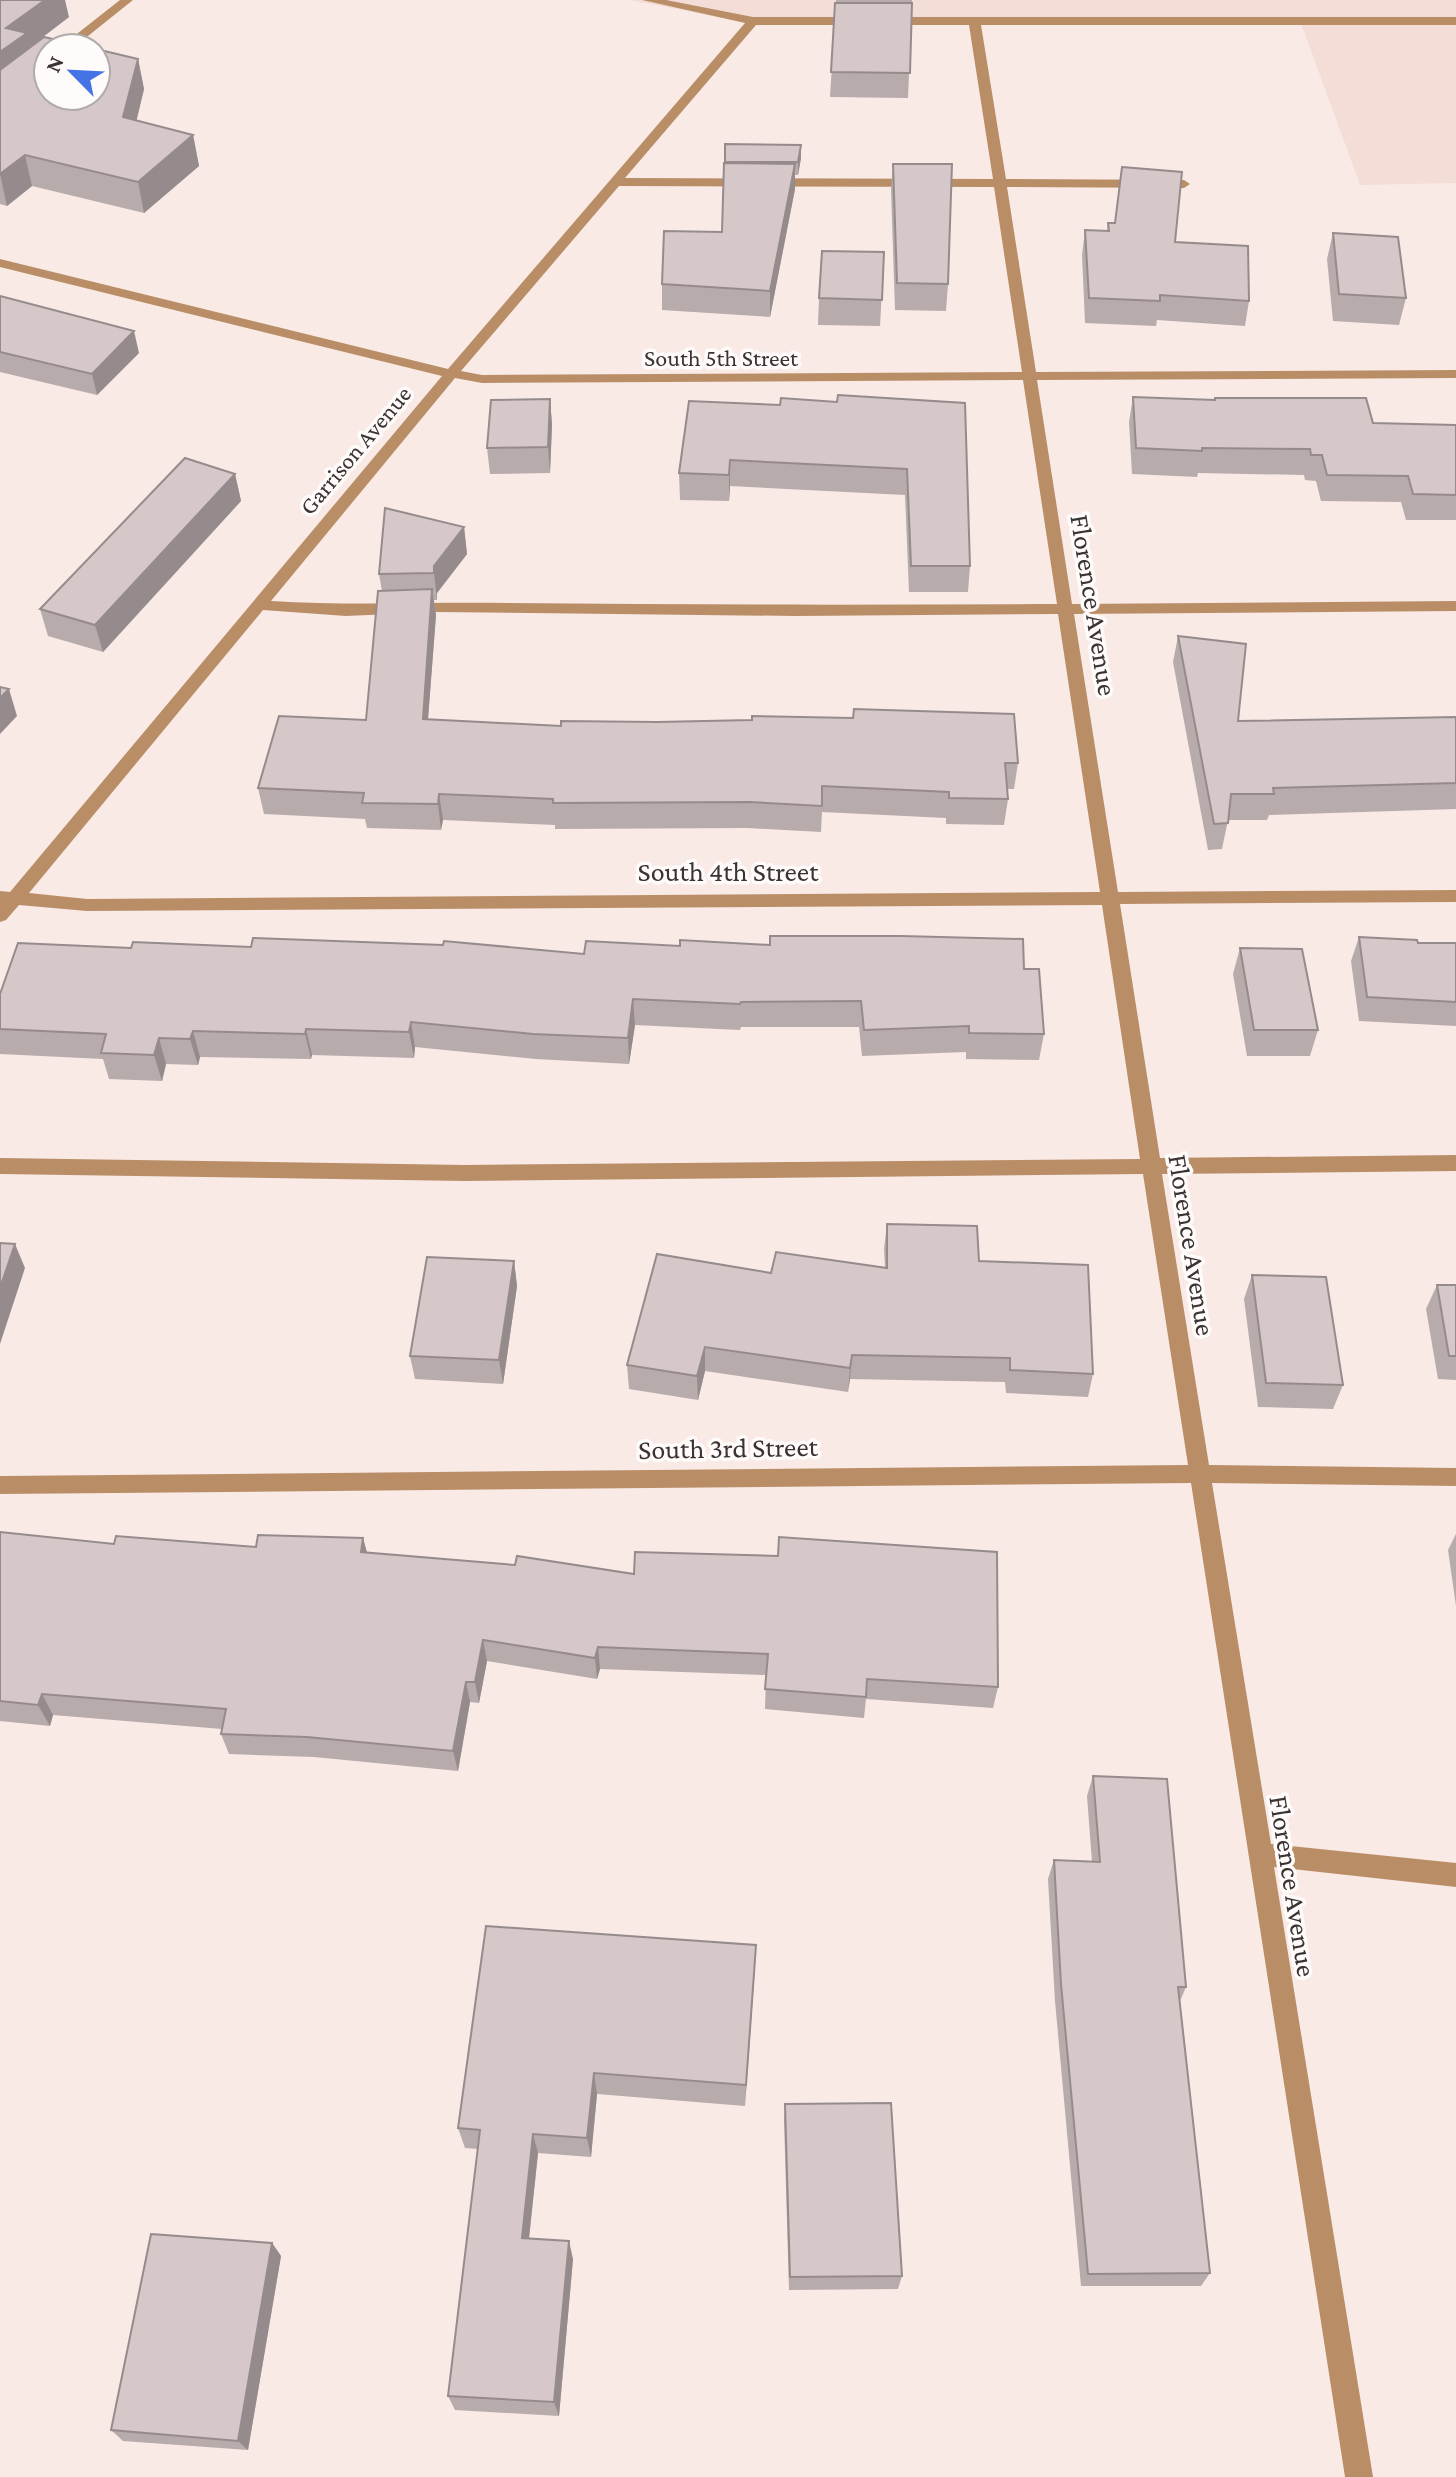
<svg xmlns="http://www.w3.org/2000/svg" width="1456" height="2477" viewBox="0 0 1456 2477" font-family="'Crimson Pro',serif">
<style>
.built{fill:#f4ddd6}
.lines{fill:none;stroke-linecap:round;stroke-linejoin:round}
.minor{fill:#b98e67;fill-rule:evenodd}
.wall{fill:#b8abac}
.shaded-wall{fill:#968b8c}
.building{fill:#d6c7c8;stroke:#968b8c;stroke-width:2}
.labels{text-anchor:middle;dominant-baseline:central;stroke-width:7;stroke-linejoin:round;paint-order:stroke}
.far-street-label{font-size:24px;fill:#393331;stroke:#fefbfa}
.street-label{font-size:28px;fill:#393331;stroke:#fefbfa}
</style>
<rect width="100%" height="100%" fill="#f9eae6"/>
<path class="built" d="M 629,0 L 1456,0 L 1456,183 L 1360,185 L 1301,23 L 755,24 Z"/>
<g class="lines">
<g class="minor">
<path d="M 120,0 L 133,0 L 73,48 L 59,48 Z"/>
<path d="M 642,0 L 666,0 L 753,17 L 1456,17 L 1456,25 L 981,25 L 1006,179 L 1184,180 L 1190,184 L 1184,188 L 1007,187 L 1036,372 L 1456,370 L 1456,378 L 1037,380 L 1072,604 L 1456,601 L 1456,611 L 1074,614 L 1118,892 L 1456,890 L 1456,902 L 1120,904 L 1160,1158 L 1456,1155 L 1456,1171 L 1162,1174 L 1209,1465 L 1456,1468 L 1456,1486 L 1212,1483 L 1271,1844 L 1456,1863 L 1456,1887 L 1274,1867 L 1373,2477 L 1345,2477 L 1191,1483 L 0,1494 L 0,1476 L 1188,1465 L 1143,1174 L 465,1181 L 0,1174 L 0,1158 L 465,1165 L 1140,1159 L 1102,905 L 87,911 L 19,905 L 6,920 L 0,922 L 0,891 L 10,892 L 442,376 L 0,267 L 0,259 L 448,369 L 745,23 ZM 756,25 L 969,25 L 993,179 L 625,178 ZM 619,186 L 994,187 L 1022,372 L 482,375 L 461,371 ZM 455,378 L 482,383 L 1023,380 L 1057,604 C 873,605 690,605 506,603 C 427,602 349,606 271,601 ZM 263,610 L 346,616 L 435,612 L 796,616 L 1058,614 L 1100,892 L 87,899 L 29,893 Z"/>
</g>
</g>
<g class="wall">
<path d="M 0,0 L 69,17 L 31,46 L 138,59 L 144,89 L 136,121 L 193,135 L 199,166 L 144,213 L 32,186 L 7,206 L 0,204 Z"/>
<path d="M 836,0 L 912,0 L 908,98 L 830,97 Z"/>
<path d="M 725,144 L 801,158 L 798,175 L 795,175 L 795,189 L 770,317 L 662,310 L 662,284 L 722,232 Z"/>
<path d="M 893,164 L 948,284 L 946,311 L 895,310 L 891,190 Z"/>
<path d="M 1108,223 L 1175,242 L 1249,301 L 1245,326 L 1157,320 L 1156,326 L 1085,323 L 1082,255 L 1085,230 L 1107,231 Z"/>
<path d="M 1333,233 L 1406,298 L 1399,325 L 1333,321 L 1327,259 Z"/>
<path d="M 884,252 L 880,326 L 818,325 L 819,298 Z"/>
<path d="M 0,296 L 139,353 L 97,395 L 0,372 Z"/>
<path d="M 1133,397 L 1214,400 L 1215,398 L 1373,423 L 1456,425 L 1456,520 L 1406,520 L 1401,502 L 1321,501 L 1316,481 L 1305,480 L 1304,475 L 1198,473 L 1197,477 L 1132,474 L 1129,422 Z"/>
<path d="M 550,399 L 552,425 L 550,473 L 490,474 L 487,448 Z"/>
<path d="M 837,402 L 965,403 L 970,566 L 968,592 L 909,592 L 905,495 L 730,486 L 729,501 L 680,500 L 679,473 L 780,405 Z"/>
<path d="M 235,474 L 241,501 L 103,652 L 48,636 L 40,609 Z"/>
<path d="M 464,527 L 467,554 L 437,593 L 437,600 L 434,600 L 436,615 L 428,719 L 1018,763 L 1014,789 L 1007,789 L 1008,799 L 1004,825 L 946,824 L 946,818 L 822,812 L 821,832 L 748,828 L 555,829 L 555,825 L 443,820 L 441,830 L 367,828 L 365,819 L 264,814 L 258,788 L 366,720 L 382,591 L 379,574 Z"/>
<path d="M 1178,636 L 1238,721 L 1456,717 L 1456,809 L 1269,815 L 1267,820 L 1228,820 L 1222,849 L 1208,850 L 1173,662 Z"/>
<path d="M 1359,937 L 1418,943 L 1456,943 L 1456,1026 L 1359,1021 L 1351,961 Z"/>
<path d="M 251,947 L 584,954 L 1024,969 L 1044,1034 L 1039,1060 L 966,1059 L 966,1052 L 862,1056 L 859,1027 L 741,1027 L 740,1030 L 635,1025 L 629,1064 L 536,1059 L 415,1047 L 414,1058 L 312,1055 L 311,1059 L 200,1057 L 198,1065 L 166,1064 L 162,1081 L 109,1079 L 103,1059 L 0,1054 L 0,994 L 131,948 Z"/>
<path d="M 1240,948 L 1318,1030 L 1310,1056 L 1247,1056 L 1233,974 Z"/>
<path d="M 887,1224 L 979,1261 L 1093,1374 L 1088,1397 L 1006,1393 L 1005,1382 L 850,1379 L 848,1392 L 705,1371 L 698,1400 L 629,1389 L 627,1365 L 771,1273 L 885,1267 L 884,1249 Z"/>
<path d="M 514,1261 L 517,1286 L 503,1384 L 415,1379 L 410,1356 Z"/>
<path d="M 1252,1275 L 1343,1385 L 1333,1409 L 1258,1407 L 1244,1299 Z"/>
<path d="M 1437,1285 L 1456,1285 L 1456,1380 L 1438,1379 L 1426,1309 Z"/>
<path d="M 0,1532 L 114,1544 L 256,1547 L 363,1538 L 367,1552 L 998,1687 L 993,1708 L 866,1699 L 864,1718 L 765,1709 L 766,1675 L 600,1669 L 597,1679 L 487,1661 L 479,1703 L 470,1702 L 458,1771 L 314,1757 L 229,1754 L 221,1734 L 222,1729 L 53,1715 L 50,1726 L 0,1721 Z"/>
<path d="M 1456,1534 L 1456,1606 L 1448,1550 Z"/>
<path d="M 1093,1776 L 1186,1987 L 1180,2001 L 1210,2273 L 1201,2286 L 1081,2286 L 1055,2001 L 1048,1879 L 1054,1860 L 1092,1862 L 1087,1796 Z"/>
<path d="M 756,1945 L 745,2106 L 597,2094 L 591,2157 L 538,2153 L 529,2239 L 573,2259 L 559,2416 L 455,2410 L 448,2396 L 478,2149 L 465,2148 L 458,2128 Z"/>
<path d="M 785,2104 L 902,2276 L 898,2289 L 789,2290 L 784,2120 Z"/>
<path d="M 272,2243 L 281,2256 L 248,2450 L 123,2441 L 111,2430 Z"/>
</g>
<g class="shaded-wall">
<path d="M 45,0 L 65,0 L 69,17 L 31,46 L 35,63 L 0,88 L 0,52 L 6,28 Z"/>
<path d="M 138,59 L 144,89 L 130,148 L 123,117 Z"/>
<path d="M 193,135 L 199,166 L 144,213 L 138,182 Z"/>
<path d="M 801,145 L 801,158 L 798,175 L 798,162 Z"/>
<path d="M 25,155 L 32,186 L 7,206 L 0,174 Z"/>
<path d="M 795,164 L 795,189 L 770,317 L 770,291 Z"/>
<path d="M 134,331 L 139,353 L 97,395 L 92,374 Z"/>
<path d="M 550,399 L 552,425 L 550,473 L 548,447 Z"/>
<path d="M 730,460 L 730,486 L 729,501 L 729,475 Z"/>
<path d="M 235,474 L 241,501 L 103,652 L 95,625 Z"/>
<path d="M 464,527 L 467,554 L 437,593 L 437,600 L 434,573 L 434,566 Z"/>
<path d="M 432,589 L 436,615 L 426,745 L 423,719 Z"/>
<path d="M 9,689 L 17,716 L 0,734 L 0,698 Z"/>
<path d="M 439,794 L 443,820 L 441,830 L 438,804 Z"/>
<path d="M 633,999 L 635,1025 L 629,1064 L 628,1038 Z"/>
<path d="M 411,1022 L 415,1047 L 414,1058 L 409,1032 Z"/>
<path d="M 306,1029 L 312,1055 L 311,1059 L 305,1034 Z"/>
<path d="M 193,1031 L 200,1057 L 198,1065 L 190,1039 Z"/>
<path d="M 159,1038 L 166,1064 L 162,1081 L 154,1055 Z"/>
<path d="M 15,1244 L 25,1268 L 0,1344 L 0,1288 Z"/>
<path d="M 514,1261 L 517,1286 L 503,1384 L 499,1360 Z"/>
<path d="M 705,1347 L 705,1371 L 698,1400 L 697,1376 Z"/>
<path d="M 852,1355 L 850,1379 L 848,1392 L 850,1368 Z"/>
<path d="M 363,1538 L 369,1561 L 361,1552 Z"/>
<path d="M 483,1640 L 487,1661 L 479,1703 L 475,1682 Z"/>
<path d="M 598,1647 L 600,1669 L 597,1679 L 595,1658 Z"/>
<path d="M 466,1682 L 470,1702 L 458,1771 L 453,1751 Z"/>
<path d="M 42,1694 L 53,1715 L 50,1726 L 38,1705 Z"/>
<path d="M 756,1945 L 755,1968 L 745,2106 L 746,2085 Z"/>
<path d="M 594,2073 L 597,2094 L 591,2157 L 587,2138 Z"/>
<path d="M 533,2134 L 538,2153 L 527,2256 L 522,2238 Z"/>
<path d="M 569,2241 L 573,2259 L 559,2416 L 554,2402 Z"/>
<path d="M 272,2243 L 281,2256 L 248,2450 L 238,2441 Z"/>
</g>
<g class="building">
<path d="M 0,0 L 45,0 L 6,28 L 27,33 L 0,52 Z"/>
<path d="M 835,3 L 912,3 L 910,73 L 831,72 Z"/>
<path d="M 44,37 L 92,48 L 48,48 L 48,96 L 96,96 L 96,49 L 138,59 L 123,117 L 193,135 L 138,182 L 25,155 L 0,174 L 0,70 Z"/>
<path d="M 725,144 L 801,145 L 798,162 L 725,162 Z"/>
<path d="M 724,163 L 795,164 L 770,291 L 662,284 L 664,231 L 722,232 Z"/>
<path d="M 893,164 L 952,164 L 948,284 L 897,283 Z"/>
<path d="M 1122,167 L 1182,172 L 1175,242 L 1248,246 L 1249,301 L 1160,295 L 1160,301 L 1089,298 L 1085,230 L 1109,231 L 1108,223 L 1115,223 Z"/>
<path d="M 1333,233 L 1398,237 L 1406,298 L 1339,294 Z"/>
<path d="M 822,251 L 884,252 L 882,300 L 819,298 Z"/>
<path d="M 0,296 L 134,331 L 92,374 L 0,352 Z"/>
<path d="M 838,395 L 965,403 L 970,566 L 911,566 L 907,469 L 730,460 L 729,475 L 679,473 L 689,401 L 780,405 L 781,398 L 837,402 Z"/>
<path d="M 1133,397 L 1215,400 L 1215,398 L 1366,398 L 1373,423 L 1456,425 L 1456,495 L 1413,494 L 1408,476 L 1327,475 L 1322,455 L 1311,455 L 1310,449 L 1202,448 L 1202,451 L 1136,448 Z"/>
<path d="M 550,399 L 548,447 L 487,448 L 491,400 Z"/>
<path d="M 185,458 L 235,474 L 95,625 L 40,609 Z"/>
<path d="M 385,508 L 464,527 L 434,566 L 434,573 L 379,574 Z"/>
<path d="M 432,589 L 423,719 L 561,726 L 561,721 L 657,722 L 752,720 L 752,716 L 853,718 L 854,709 L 1014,714 L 1018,763 L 1005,763 L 1008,799 L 949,798 L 949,792 L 822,786 L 822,806 L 749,802 L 553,803 L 553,799 L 439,794 L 438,804 L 362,803 L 364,793 L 258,788 L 279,716 L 366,720 L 378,591 Z"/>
<path d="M 1178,636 L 1246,644 L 1238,721 L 1456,717 L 1456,783 L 1273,788 L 1274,794 L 1231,794 L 1228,823 L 1214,824 Z"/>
<path d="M 0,687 L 9,689 L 0,698 Z"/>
<path d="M 770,936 L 901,936 L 1023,939 L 1024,969 L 1039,969 L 1044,1034 L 969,1033 L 969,1026 L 864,1030 L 861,1001 L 741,1002 L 740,1004 L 633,999 L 628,1038 L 533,1034 L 411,1022 L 409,1032 L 306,1029 L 305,1034 L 193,1031 L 190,1039 L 159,1038 L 154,1055 L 101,1053 L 106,1034 L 0,1029 L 0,994 L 18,943 L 131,948 L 133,942 L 251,947 L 253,938 L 443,945 L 444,941 L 584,954 L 586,941 L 680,946 L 680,940 L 770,945 Z"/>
<path d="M 1359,937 L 1417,940 L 1418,943 L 1456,943 L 1456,1002 L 1367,997 Z"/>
<path d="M 1240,948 L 1302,949 L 1318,1030 L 1254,1030 Z"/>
<path d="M 887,1224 L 977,1226 L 979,1261 L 1088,1265 L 1093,1374 L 1010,1370 L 1010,1358 L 852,1355 L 850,1368 L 705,1347 L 697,1376 L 627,1365 L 657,1254 L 771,1273 L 776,1252 L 887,1268 Z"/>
<path d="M 0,1243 L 15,1244 L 0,1288 Z"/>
<path d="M 427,1257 L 514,1261 L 499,1360 L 410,1356 Z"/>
<path d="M 1252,1275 L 1326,1277 L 1343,1385 L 1266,1383 Z"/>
<path d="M 1437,1285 L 1456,1285 L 1456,1356 L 1449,1356 Z"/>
<path d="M 0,1532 L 114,1544 L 116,1536 L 256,1547 L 258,1535 L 363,1538 L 361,1552 L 515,1565 L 517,1556 L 634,1574 L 635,1552 L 778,1556 L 779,1537 L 997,1552 L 998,1687 L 867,1679 L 866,1697 L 765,1689 L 768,1654 L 598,1647 L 595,1658 L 483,1640 L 475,1682 L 466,1682 L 453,1751 L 307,1737 L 221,1734 L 226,1709 L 42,1694 L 38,1705 L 0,1701 Z"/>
<path d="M 1093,1776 L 1167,1779 L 1186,1987 L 1178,1987 L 1210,2273 L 1088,2274 L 1061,1984 L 1054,1860 L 1100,1862 Z"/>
<path d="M 486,1926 L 756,1945 L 746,2085 L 594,2073 L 587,2138 L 533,2134 L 522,2238 L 569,2241 L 554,2402 L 448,2396 L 480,2130 L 458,2128 Z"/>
<path d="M 891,2103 L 902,2276 L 790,2277 L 785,2104 Z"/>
<path d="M 151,2234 L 272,2243 L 238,2441 L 111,2430 Z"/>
</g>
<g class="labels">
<g class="far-street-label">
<text x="721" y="357">South 5th Street</text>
<text transform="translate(355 450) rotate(-50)">Garrison Avenue</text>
</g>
<g class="street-label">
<text transform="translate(1094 605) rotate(81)">Florence Avenue</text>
<text x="728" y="871">South 4th Street</text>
<text transform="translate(1192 1245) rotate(81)">Florence Avenue</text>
<text transform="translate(728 1448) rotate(-1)">South 3rd Street</text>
<text transform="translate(1293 1886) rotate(81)">Florence Avenue</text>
</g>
</g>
<g transform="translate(72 72) rotate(294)"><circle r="38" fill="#fefbfa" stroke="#afabaa" stroke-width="2"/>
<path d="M0-6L14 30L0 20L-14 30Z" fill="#4373e4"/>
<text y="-12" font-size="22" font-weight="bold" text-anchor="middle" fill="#393331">N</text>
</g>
</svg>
